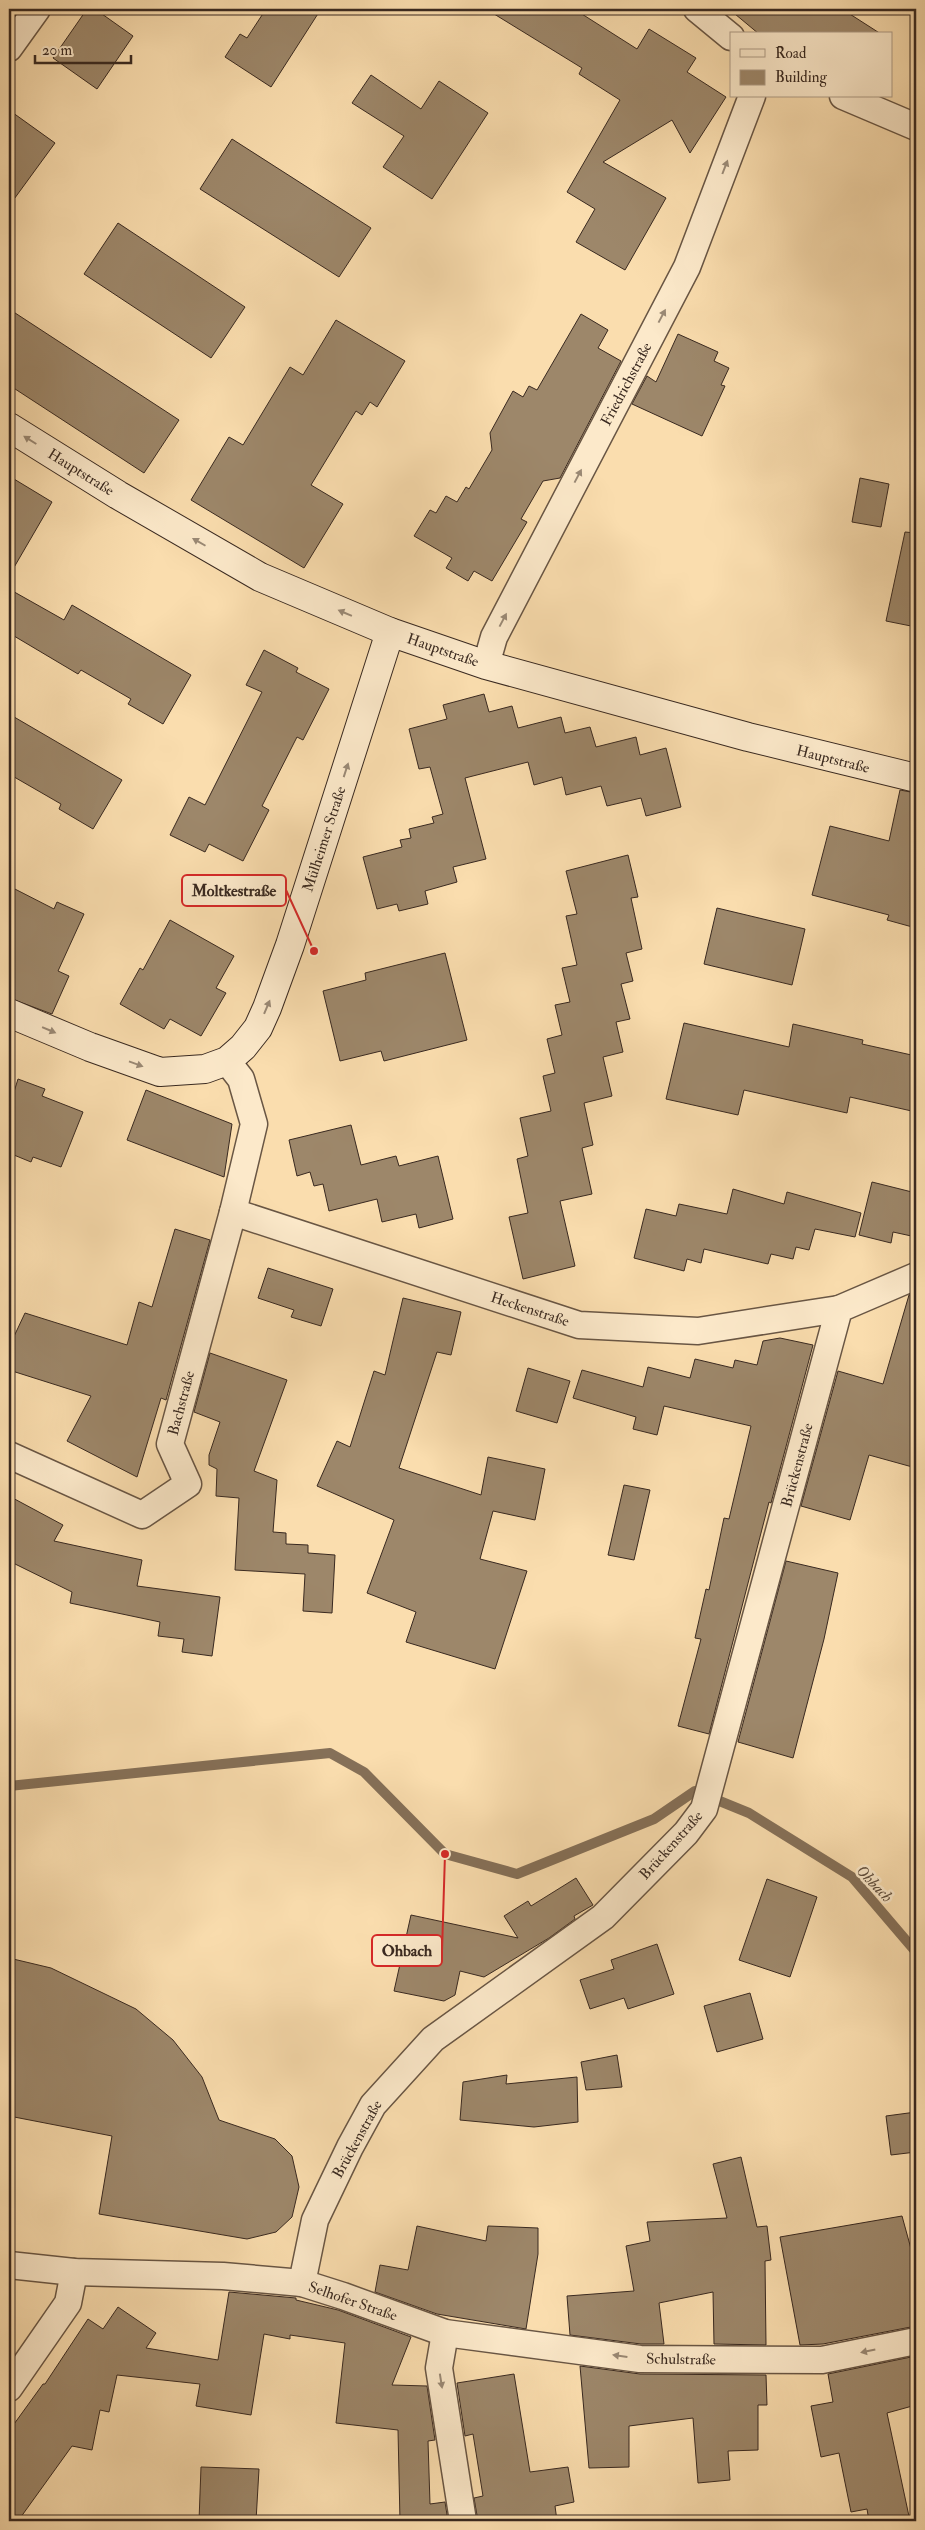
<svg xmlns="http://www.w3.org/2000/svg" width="925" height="2530" viewBox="0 0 925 2530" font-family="'IM FELL Double Pica',serif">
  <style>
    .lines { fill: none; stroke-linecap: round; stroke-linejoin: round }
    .stream { stroke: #857058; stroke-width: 10 }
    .building { fill: #9d876a; stroke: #392920 }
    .street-casing { stroke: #695644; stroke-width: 29 }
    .secondary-casing { stroke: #392920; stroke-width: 30 }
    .street { stroke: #fce9ca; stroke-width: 26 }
    .secondary { stroke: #fce9ca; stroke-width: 28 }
    .oneway { fill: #9a8975 }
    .labels { text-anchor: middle; stroke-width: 5; stroke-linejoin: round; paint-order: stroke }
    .street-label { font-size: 15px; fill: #392920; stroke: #fce9ca }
    .water-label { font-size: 16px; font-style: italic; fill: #5f4d3c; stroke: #fce9ca }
    .leader { fill: none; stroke: #d62828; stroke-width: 2 }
    .callout-dot { fill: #d62828; stroke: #fce9ca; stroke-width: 2 }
    .callout { fill: #fce9ca; stroke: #d62828; stroke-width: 2 }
    .callout-label { font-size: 16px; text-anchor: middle; font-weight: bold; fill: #392920 }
  </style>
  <rect width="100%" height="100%" fill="#faddae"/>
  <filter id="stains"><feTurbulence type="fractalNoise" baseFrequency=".004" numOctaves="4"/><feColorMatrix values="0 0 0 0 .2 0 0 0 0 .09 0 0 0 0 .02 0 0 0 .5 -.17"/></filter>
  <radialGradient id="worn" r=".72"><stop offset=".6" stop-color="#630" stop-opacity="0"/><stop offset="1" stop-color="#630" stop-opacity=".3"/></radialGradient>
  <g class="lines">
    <path class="stream" d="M9,1786L330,1753L364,1772L445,1854L517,1874L654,1819L695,1791L749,1813L852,1877L916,1952"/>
  </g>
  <g class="building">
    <path d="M87,9H95L133,36L97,89L53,58Z"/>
    <path d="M266,9H321L271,87L225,57L240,34L247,38Z"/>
    <path d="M486,9H574L637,49L649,29L696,58L687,72L726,97L690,153L672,120L603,162L666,198L625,270L576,242L595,209L567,192L620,100L579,74L582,68Z"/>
    <path d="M729,9H842L881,34H759Z"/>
    <path d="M371,75L421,109L439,81L488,113L432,199L383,167L404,136L352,103Z"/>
    <path d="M9,110L55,143L9,206Z"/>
    <path d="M232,139L371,228L339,277L200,189Z"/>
    <path d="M118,223L245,307L211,358L84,274Z"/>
    <path d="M9,309L179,420L144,473L9,385Z"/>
    <path d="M581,314L608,330L598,348L621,361L560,478L543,481L521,519L527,522L492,581L474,571L468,581L446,568L452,558L414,536L430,510L436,513L446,496L457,502L466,487L469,489L492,450L490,433L513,391L523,397L529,386L537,390Z"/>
    <path d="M336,320L405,361L377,407L370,402L362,415L356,411L311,485L343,504L304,568L191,500L229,437L243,445L290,367L303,375Z"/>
    <path d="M678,334L718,352L714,361L729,368L721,385L725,386L702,436L632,404L647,376L656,382Z"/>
    <path d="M9,476L52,502L9,576Z"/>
    <path d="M860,478L889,484L881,527L852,522Z"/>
    <path d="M905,532L916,533V627L886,621Z"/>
    <path d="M9,589L64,620L72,605L191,675L163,724L128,704L131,699L81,670L78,674L9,633Z"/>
    <path d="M264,650L298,668L296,672L329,689L303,740L297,737L262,806L269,810L243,861L209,844L205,852L170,835L189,797L205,805L262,692L246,685Z"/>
    <path d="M484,694L489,712L512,706L518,728L561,717L565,733L590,727L596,747L636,737L640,755L666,748L681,807L646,816L641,798L607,806L601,786L566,795L562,777L534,785L528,762L465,778L486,859L453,867L457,882L425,891L428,904L399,911L397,904L377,909L363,857L402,847L400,840L411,838L409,829L434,823L432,817L443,814L430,767L419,769L409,729L447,719L443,705Z"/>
    <path d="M9,714L122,780L93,829L59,809L61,804L9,774Z"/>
    <path d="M900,790L916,793V928L887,920L889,915L812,895L830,826L889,841Z"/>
    <path d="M628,855L638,897L631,898L642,949L626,953L633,981L621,984L630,1019L616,1022L623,1052L603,1057L612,1096L584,1103L593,1145L582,1148L592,1194L560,1201L575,1266L523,1279L509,1217L528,1213L517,1159L528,1156L520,1118L551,1111L543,1076L555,1073L547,1039L562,1035L555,1005L570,1002L562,968L577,965L566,916L577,914L566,871Z"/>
    <path d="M9,886L54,909L57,902L84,914L58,971L69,976L52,1014L9,998Z"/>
    <path d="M717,908L805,929L792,985L704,964Z"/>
    <path d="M170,920L234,956L216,988L226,993L201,1036L170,1019L164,1029L120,1004L140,968L143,970Z"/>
    <path d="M445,953L467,1040L384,1061L381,1051L340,1061L323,991L366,980L365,973Z"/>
    <path d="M684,1023L789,1047L793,1024L863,1040L862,1044L916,1056V1112L850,1097L847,1113L744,1090L738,1115L666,1099Z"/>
    <path d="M18,1079L45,1089L42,1096L83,1112L61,1167L33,1157L31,1162L9,1153V1108Z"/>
    <path d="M146,1090L232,1124L224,1177L127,1140Z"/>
    <path d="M351,1125L361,1165L396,1156L399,1166L438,1156L453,1219L419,1228L416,1214L382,1222L377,1199L329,1211L323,1184L314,1186L310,1172L297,1176L289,1140Z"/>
    <path d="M872,1182L916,1193V1237L893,1232L891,1243L859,1235Z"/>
    <path d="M733,1189L784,1204L787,1192L861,1213L855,1237L815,1229L809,1250L796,1247L793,1259L771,1254L768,1264L704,1249L701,1263L687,1259L684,1271L634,1258L646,1209L676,1216L679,1204L727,1214Z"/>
    <path d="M175,1229L210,1240L166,1400L161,1398L137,1477L67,1441L91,1396L9,1370V1347L25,1313L127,1345L139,1302L152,1307Z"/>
    <path d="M268,1268L333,1289L321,1326L291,1317L294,1310L258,1298Z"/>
    <path d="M913,1294H916V1468L869,1455L850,1520L801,1506L838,1371L883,1384L909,1295Z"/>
    <path d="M403,1298L461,1312L451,1355L437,1352L399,1468L481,1495L488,1457L545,1469L535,1520L493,1511L480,1559L527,1571L495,1669L406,1642L416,1612L367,1593L394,1520L317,1486L337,1441L350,1447L374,1371L385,1375Z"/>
    <path d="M780,1338L813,1345L771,1503L769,1502L709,1734L678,1726L701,1639L695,1638L706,1589L709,1590L724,1518L729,1519L751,1426L664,1406L657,1435L633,1429L636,1417L573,1398L582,1370L643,1387L648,1367L690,1378L695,1359L733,1368L735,1360L757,1365L763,1341Z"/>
    <path d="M210,1353L287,1380L254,1471L277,1480L273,1532L286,1533V1544L308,1545V1553L335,1555L332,1613L303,1611L305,1574L235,1570L239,1498L216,1496L217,1469L209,1465V1455L220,1422L194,1412Z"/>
    <path d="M528,1368L570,1381L557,1423L516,1411Z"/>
    <path d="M624,1485L650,1490L634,1560L608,1555Z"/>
    <path d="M9,1496L63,1525L54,1541L142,1560L137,1586L220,1597L212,1656L182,1652L184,1639L158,1636L160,1622L70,1603L72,1592L9,1561Z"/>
    <path d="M786,1561L838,1573L824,1639L793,1758L738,1742Z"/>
    <path d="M576,1878L593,1905L574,1916L575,1919L549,1938L484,1977L460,1971L455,1995L444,2001L394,1991L411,1915L518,1938L504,1916L528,1901L531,1906Z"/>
    <path d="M767,1879L817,1897L790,1977L739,1960Z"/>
    <path d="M657,1944L674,1994L628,2009L624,1998L590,2009L580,1980L614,1969L611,1960Z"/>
    <path d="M9,1958L51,1968L136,2009L173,2040L202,2077L219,2120L275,2139L292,2156L299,2187L292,2217L276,2232L247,2239L99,2214L112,2136L9,2116Z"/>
    <path d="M750,1993L763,2039L717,2052L704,2006Z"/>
    <path d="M617,2055L622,2087L586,2090L581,2062Z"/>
    <path d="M507,2075L506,2084L577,2077L578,2122L534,2127L460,2120L463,2082Z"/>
    <path d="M916,2112V2152L891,2155L886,2116Z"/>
    <path d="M741,2157L757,2227L767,2226L771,2260L765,2261L766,2345L714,2344L713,2292L659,2303L664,2344H641L570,2335L567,2296L634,2291L626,2246L650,2241L647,2222L727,2218L713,2164Z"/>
    <path d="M902,2216L916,2267V2326L823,2344L800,2345L780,2237Z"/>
    <path d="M417,2226L486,2241L488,2226L538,2228V2254L526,2329L437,2314L375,2292L380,2265L408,2270Z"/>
    <path d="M229,2292L296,2298V2300L338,2310L411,2337L392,2385L427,2386L435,2440L428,2441L430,2504L445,2502L448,2521H400L398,2430L336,2423L345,2343L290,2335V2339L264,2334L251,2415L196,2406L200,2384L117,2375L109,2412L100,2410L92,2450L72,2446L18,2521H9V2431L43,2384H45L88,2319L103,2329L118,2307L156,2333L146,2348L218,2360Z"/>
    <path d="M916,2356V2405L887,2413L910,2521H869L867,2509L851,2512L839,2453L821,2457L811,2406L833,2402L828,2374Z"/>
    <path d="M580,2366L640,2374L766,2375L767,2405H758V2450L728,2451L730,2480L698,2483L693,2418L629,2426V2467L589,2468Z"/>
    <path d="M514,2374L530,2472L568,2467L574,2502L555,2506L557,2521H478L474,2498L483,2496L473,2434L465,2436L457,2383Z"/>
    <path d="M201,2467L259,2469L256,2521H199Z"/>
  </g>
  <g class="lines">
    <g class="street-casing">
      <g id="street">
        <path d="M697,9L731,37"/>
        <path d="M9,48L37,9"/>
        <path d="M843,96L916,127"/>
        <path d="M486,665L494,637L687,267L752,96"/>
        <path d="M233,1212L579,1325L698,1331L839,1309"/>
        <path d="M9,1455L142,1515L188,1484L170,1444L233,1212L254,1124L241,1079L227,1061"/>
        <path d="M9,2265L74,2272L223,2276L302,2283L343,2296L445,2333L640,2359L822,2360L916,2341"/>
        <path d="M302,2283L315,2220L350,2147L373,2105L433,2039L603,1917L686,1833L704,1809L839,1309L916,1276"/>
        <path d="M445,2333L439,2368L463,2521"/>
        <path d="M9,2388L68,2303L74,2272"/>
      </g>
    </g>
    <g class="secondary-casing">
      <g id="secondary">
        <path d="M9,427L118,495L260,577L390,632L486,665L748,737L916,778"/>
        <path d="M9,1013L90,1047L160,1072L205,1069L227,1061L243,1047L258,1028L267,1008L290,945L390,632"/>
      </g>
    </g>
    <use href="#street" class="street"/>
    <use href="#secondary" class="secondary"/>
  </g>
  <defs><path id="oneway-solid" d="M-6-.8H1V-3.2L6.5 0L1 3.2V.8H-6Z" transform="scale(1.25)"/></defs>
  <g class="oneway">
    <use href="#oneway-solid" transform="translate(725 167) rotate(-69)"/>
    <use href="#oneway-solid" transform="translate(662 316) rotate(-62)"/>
    <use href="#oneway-solid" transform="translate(30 440) rotate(-148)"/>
    <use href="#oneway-solid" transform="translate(578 476) rotate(-62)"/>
    <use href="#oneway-solid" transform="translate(199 542) rotate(-150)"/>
    <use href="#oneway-solid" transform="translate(345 613) rotate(-157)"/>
    <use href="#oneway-solid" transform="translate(503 620) rotate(-62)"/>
    <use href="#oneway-solid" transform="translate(346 770) rotate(-72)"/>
    <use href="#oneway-solid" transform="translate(267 1007) rotate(-67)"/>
    <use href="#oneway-solid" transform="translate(49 1030) rotate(23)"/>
    <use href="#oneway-solid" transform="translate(136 1064) rotate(20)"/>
    <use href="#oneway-solid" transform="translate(868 2351) rotate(168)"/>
    <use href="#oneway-solid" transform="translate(620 2356) rotate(-172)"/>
    <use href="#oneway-solid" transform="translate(441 2381) rotate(81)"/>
  </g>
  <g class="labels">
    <g class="street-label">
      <text transform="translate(626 384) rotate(-62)" y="5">Friedrichstraße</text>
      <text transform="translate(81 472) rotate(32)" y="5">Hauptstraße</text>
      <text transform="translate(443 650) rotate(19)" y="5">Hauptstraße</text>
      <text transform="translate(833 759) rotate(14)" y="5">Hauptstraße</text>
      <text transform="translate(324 839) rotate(-72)" y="5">Mülheimer Straße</text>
      <text transform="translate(530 1309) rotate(18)" y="5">Heckenstraße</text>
      <text transform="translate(181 1403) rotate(-75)" y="5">Bachstraße</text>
      <text transform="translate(797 1465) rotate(-75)" y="5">Brückenstraße</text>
      <text transform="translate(671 1845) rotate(-48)" y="5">Brückenstraße</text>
      <text transform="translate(357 2139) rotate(-61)" y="5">Brückenstraße</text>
      <text transform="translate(353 2301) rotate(19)" y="5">Selhofer Straße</text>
      <text transform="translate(681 2359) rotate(1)" y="5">Schulstraße</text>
    </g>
    <g class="water-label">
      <text transform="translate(875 1883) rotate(46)" y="6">Ohbach</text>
    </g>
  </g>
  <path class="leader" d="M314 951L286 890M445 1854L442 1951"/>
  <g class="callout-dot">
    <circle cx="314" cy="951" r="5"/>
    <circle cx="445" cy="1854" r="5"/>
  </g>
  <g class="callout">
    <rect x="182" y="875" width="104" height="31" rx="5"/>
    <rect x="372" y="1935" width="70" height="31" rx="5"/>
  </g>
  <g class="callout-label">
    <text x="234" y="896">Moltkestraße</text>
    <text x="407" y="1956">Ohbach</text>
  </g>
  <rect width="925" height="2530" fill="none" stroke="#faddae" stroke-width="30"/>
  <rect x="10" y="10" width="905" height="2510" fill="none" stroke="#392920" stroke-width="2.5"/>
  <rect x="15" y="15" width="895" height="2500" fill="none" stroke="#392920"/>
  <rect x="730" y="32" width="162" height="65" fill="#fce9ca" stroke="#ae9c86"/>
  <rect x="740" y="49" width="25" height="8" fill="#fce9ca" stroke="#ae9c86"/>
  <text x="775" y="58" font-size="15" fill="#392920">Road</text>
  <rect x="740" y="70" width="25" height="15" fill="#9d876a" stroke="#ae9c86"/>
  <text x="775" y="82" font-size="15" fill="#392920">Building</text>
  <path d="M35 55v8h96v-8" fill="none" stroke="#392920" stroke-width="2.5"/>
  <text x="42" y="55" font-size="15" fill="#392920" stroke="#fce9ca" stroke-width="4" paint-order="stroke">20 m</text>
  <rect width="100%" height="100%" filter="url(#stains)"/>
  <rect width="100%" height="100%" fill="url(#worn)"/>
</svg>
